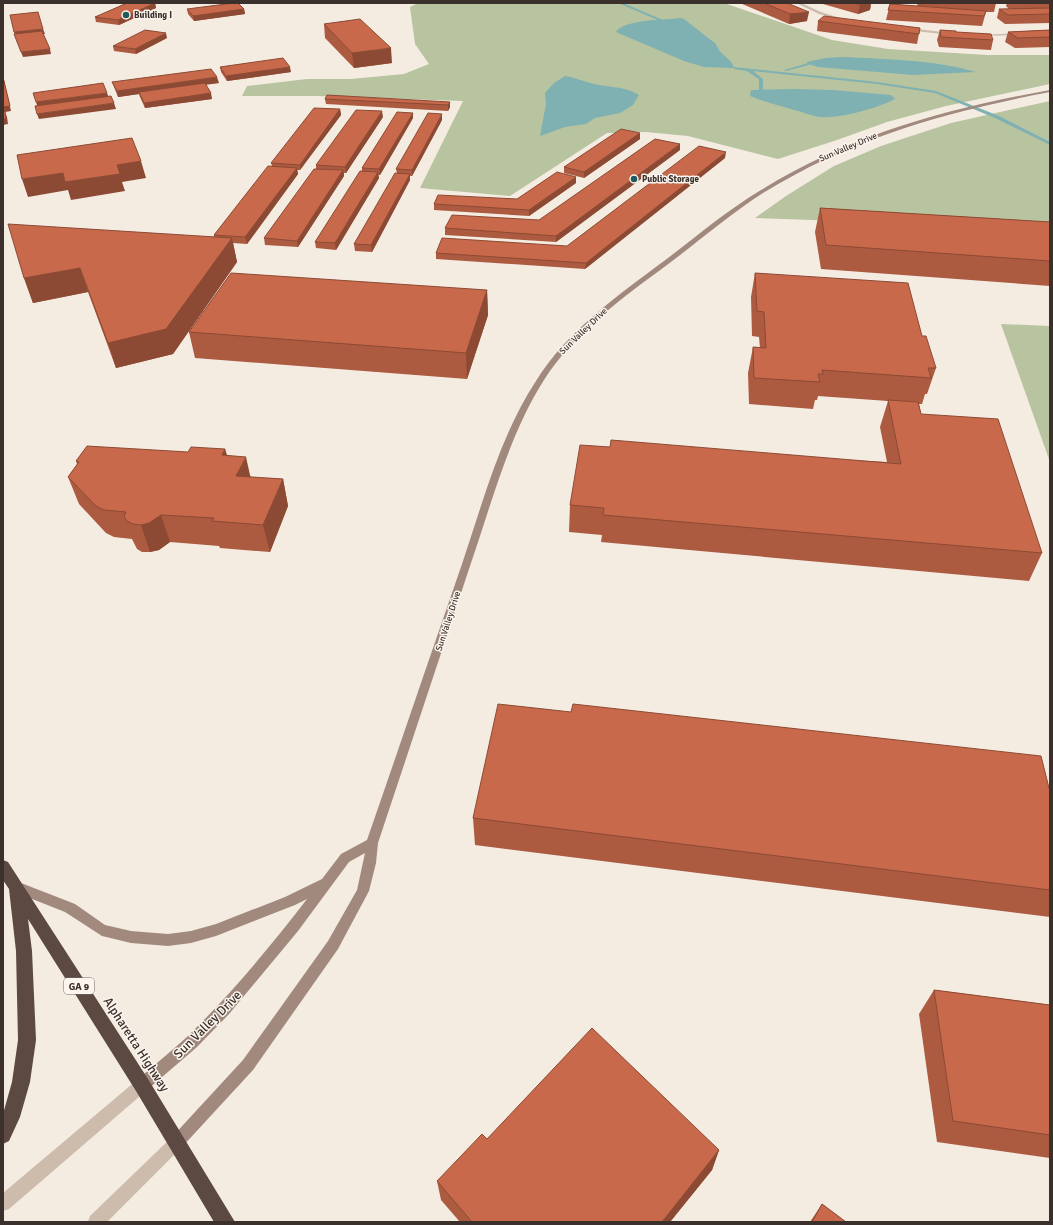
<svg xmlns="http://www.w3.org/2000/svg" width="1053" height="1225" viewBox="0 0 1053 1225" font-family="Signika,sans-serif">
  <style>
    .green { fill: #b8c4a0 }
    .water { fill: #7fb0b2 }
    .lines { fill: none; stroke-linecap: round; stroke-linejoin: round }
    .stream { fill: #7fb0b2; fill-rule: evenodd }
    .street { fill: #cdbbac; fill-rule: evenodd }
    .secondary { fill: #a18a7d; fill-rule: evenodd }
    .highway { fill: #5c4a42; fill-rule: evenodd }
    .wall { fill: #ac5a40 }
    .shaded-wall { fill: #8c4a34 }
    .building { fill: #c8694b; stroke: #8c4a34 }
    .poi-dot { fill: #1f5a5e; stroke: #fbf5ee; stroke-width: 1.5 }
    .labels { text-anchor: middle; stroke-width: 3; stroke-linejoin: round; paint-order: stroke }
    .far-poi-label { font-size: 9px; font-weight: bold; fill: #3b302b; stroke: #fbf5ee; text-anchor: start }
    .far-street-label { font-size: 9px; fill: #3b302b; stroke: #fbf5ee }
    .shield { fill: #fbf5ee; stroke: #756b66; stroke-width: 1 }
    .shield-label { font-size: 10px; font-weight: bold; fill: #3b302b }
    .near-street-label { font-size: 13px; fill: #3b302b; stroke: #fbf5ee }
  </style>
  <rect width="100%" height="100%" fill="#f4ebe1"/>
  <g class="green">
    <path d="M418,3H724L832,40L888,49L987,55H1050V84L946,106L887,122L837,140L778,159L688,136L646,132L607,133L510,196L420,188L463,101L316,96H242L247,86L307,79H351L404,74L429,64L415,44L410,7Z"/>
    <path d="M1050,101V241L899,223L755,218L786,196L834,166L881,146L951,123Z"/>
    <path d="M1001,324L1050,326V462Z"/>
  </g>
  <g class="water">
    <path d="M681,18L684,19L716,44C720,56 732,58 734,68L704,67L684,61L616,32C624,19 666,20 681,18Z"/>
    <path d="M842,57C884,59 936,60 976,72L913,75L818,67L808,64L807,62L825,58Z"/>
    <path d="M565,76C573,77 579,80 587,82C604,88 623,85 639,95L633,105L620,113L595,118L586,124L565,127L540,136L546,104L545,93L554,83Z"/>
    <path d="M794,89L833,90L891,95L895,99C878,108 839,119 820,117C811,116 803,112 794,110C779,105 764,102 750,96L751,90Z"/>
  </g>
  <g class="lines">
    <g class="stream">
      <path d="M618,3H623L663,20L660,21Z"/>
      <path d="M808,63L809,65L786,71L784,70Z"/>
      <path d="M733,67L877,82L936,91L999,116L1050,142V145L995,118L935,93L877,84L753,71L763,79V90L761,91L759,90V79L747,71L734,69Z"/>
    </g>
    <g class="street">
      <path d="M796,3H801L821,12L846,20L844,21L819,14Z"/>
      <path d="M908,28L951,33L953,34L951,35L906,30Z"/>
      <path d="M1021,33L1023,35L979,36L977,35Z"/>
      <path d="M142,1078L147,1080L149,1085L147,1090L9,1209L3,1211V1193L137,1080Z"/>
      <path d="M177,1134L182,1137L185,1142L182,1147L107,1222H88L90,1216L172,1137Z"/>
    </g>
    <path class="secondary" d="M1050,90V92C946,112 854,137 763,193C729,215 699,241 667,265C622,298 574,333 544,380C509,435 492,502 471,563C440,656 409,750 378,843L376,863L369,891L338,949L253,1070L182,1147L177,1150L172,1147L169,1142L172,1137L243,1060L328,941L357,890L365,853L349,862L298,931L229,1014L197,1047L147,1090L142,1092L137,1090L135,1085L137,1080C154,1065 172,1051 188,1036C231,994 270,947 307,899L295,905L216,936L191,943L168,946L131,943L102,936L65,912L12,891L10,887L12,883L16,881L75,904L105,925L131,931L168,934L191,931L216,924L285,897L322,879L341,854L367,840C399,748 430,656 462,564C483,502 500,436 536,381C567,331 617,296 664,261C696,237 726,211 761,190C853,134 945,109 1050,90Z"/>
    <path class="highway" d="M3,860L8,862L148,1079L235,1222H214L136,1091L28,919L32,951L36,1040L30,1082L20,1117L9,1141L3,1144V1114L12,1082L18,1040L16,951L9,889L3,880Z"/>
  </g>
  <g class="wall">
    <path d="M155,3L156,8L119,25L96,22L95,17Z"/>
    <path d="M740,3H787L807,21L789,24Z"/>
    <path d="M823,3H871L870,10L858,14L823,4Z"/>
    <path d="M918,3H996L994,12H986L982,26L886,20L890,4L918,6L917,5Z"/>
    <path d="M1007,3H1050V23L1005,24L997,18L999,9H1009L1006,6Z"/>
    <path d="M187,9H244L245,14L194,21L188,14Z"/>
    <path d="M818,21L920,28L917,44L817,31Z"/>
    <path d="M324,24L392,63L354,68L325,38Z"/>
    <path d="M940,30L956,32L993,40L991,50L939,47L937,40Z"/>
    <path d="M1050,30V47L1015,48L1005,42L1008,32Z"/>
    <path d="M167,38L136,54L114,51L113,46Z"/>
    <path d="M220,67L291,72L227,81L221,72Z"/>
    <path d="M112,82L219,83L206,84L212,99L145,108L140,97L139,94L118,97Z"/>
    <path d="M325,99L450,102V107L448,111L326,104Z"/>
    <path d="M340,109L341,115L300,170H297L298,174L247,244L233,243L237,262L173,354L116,368L88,292L33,303L24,278L214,237V235L272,166L271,163Z"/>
    <path d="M413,113V118L380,175H378L379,178L336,250L316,248L315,242L362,171V168Z"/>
    <path d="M383,117L346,173H344V176L298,247L265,245L264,238L316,169V165Z"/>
    <path d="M442,120L412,176H410V180L372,252L355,251L354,244L397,173L396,169Z"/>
    <path d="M640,133V139L584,178L564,173V167Z"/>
    <path d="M680,150L556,242L445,235V228L539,220Z"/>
    <path d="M725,158L585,269L436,259V253L567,246Z"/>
    <path d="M576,183L529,216L434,210V204L517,199Z"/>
    <path d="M820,208L1050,222V286L821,269L815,232Z"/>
    <path d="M755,273L922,336L936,368L927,394H925L922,404H919L921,414L1042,553L1029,581L601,542L602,535L569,532L570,505L610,447L887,462L880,427L888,401L818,396L817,400H815L813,409L749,404L748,373L753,347L760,348L759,337L752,336L751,297Z"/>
    <path d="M487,290L488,315L467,379L195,358L189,332Z"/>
    <path d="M225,449L227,455L251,477L283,479L288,506L270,552L220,548L219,546L170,542L159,550L150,552H142L137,549L132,539L114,537L106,533L79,504L68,477L77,464L76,461Z"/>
    <path d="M1050,792V917L475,845L473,818Z"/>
    <path d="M934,990L1050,1005V1158L937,1142L919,1014Z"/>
    <path d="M487,1139L719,1150L712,1170L670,1222H460L441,1200L437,1181Z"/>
    <path d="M822,1204L846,1222H810Z"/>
  </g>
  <g class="shaded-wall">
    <path d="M155,3L156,8L119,25L118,20Z"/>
    <path d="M866,3H871L870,10L858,14L860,5Z"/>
    <path d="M244,9L245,14L194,21L193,16Z"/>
    <path d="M809,12L807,21L789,24L790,14Z"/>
    <path d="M43,29L45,34L16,37L14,32Z"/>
    <path d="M166,33L167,38L136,54L135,49Z"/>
    <path d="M391,48L392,63L354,68L352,53Z"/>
    <path d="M50,49L51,54L23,57L21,52Z"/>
    <path d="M290,67L291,72L227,81L226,76Z"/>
    <path d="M3,76L11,111L5,112L7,117L8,124L3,125Z"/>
    <path d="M217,77L219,83L140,94L139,92V94L118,97L117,91Z"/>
    <path d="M107,93L109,98L38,108L36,102Z"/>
    <path d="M211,93L212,99L145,108L144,103Z"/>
    <path d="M450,102V107L448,111V105Z"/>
    <path d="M114,103L116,109L39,119L37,114Z"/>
    <path d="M340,109L341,115L300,170V165Z"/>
    <path d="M382,111L383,117L346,173L345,167Z"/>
    <path d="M413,113V118L380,175L379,169Z"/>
    <path d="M442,114V120L412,176V170Z"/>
    <path d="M640,133V139L584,178V172Z"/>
    <path d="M680,144V150L556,242V236Z"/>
    <path d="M726,152L725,158L585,269L586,263Z"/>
    <path d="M141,161L146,178L122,182L125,191L71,200L68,190L28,197L22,179Z"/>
    <path d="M297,168L298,174L247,244L245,237Z"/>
    <path d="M343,170L344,176L298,247L297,241Z"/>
    <path d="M378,172L379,178L336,250L335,243Z"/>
    <path d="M410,174V180L372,252L371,245Z"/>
    <path d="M576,177V183L529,216V210Z"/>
    <path d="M232,238L237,262L173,354L116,368L108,343Z"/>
    <path d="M80,268L88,292L33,303L24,278Z"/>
    <path d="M487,290L488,315L467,379L466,353Z"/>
    <path d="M225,449L232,476L222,455Z"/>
    <path d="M246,457L252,484L236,476Z"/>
    <path d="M283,479L288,506L270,552L263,525Z"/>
    <path d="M161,515L170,542L159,550L150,552L141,525Z"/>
    <path d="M719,1150L712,1170L670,1222H662Z"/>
  </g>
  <g class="building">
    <path d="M127,3H155L118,20L95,17Z"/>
    <path d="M234,3H238L244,9L193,16L187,9Z"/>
    <path d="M764,3H787L809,12L790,14Z"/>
    <path d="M854,3H866L860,5Z"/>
    <path d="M890,4L986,11L984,16L888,10Z"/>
    <path d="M1050,8V14L1008,15L999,9Z"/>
    <path d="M38,12L43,29L14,32L10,15Z"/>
    <path d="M824,16L920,28L919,34L818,21Z"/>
    <path d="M360,19L391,48L352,53L324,24Z"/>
    <path d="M145,30L166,33L135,49L113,46Z"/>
    <path d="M940,30L956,31V32L991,34L993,40L941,37Z"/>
    <path d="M1050,30V37L1018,38L1008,32Z"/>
    <path d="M42,31L50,49L21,52L14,34Z"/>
    <path d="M283,58L290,67L226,76L220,67Z"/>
    <path d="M211,69L217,77L117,91L112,82Z"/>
    <path d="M3,77L10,106L3,107Z"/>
    <path d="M103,83L107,93L36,102L33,93Z"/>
    <path d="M205,83L211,93L144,103L139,92Z"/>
    <path d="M327,95L450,102L448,105L325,99Z"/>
    <path d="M111,96L114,103L37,114L35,106Z"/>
    <path d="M314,108L340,109L300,165L271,163Z"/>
    <path d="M356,110L382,111L345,167L316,165Z"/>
    <path d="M3,111H5L6,119H3Z"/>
    <path d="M397,112L413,113L379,169L362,168Z"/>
    <path d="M428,113L442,114L412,170L396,169Z"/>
    <path d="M621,129L640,133L584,172L564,167Z"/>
    <path d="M132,138L141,161L117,165L120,174L65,182L63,173L22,179L17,155Z"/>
    <path d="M655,139L680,144L556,236L445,228L452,215L539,220Z"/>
    <path d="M699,146L726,152L586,263L436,253L442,238L567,246Z"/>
    <path d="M268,166L297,168L245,237L214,235Z"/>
    <path d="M314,169L343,170L297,241L264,238Z"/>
    <path d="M360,171L378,172L335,243L315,242Z"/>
    <path d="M557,172L576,177L529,210L434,204L438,195L517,199Z"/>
    <path d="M395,173L410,174L371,245L354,244Z"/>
    <path d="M820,208L1050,222V261L826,245Z"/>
    <path d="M8,224L232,238L166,329L108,343L80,268L24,278Z"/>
    <path d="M231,273L487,290L466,353L189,332Z"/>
    <path d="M755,273L908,283L922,336H926L936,368H928L931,378L822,370L823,374H818L820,382L754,378L753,347L766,348L764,312L757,311Z"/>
    <path d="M888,400L918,402L921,414L998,419L1042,553L603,515L604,508L570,505L580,445L610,447L611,440L901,464Z"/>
    <path d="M87,446L188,452L191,447L225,449L222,455L246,457L236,476L283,479L263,525L212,521L214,518L161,515L149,523L141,525L133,524L127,521L124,517L126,512L104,510L96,506L68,477L79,462L76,461Z"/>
    <path d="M498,704L571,712L573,704L1041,756L1050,792V890L473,818Z"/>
    <path d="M934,990L1050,1005V1135L953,1121Z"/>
    <path d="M592,1028L719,1150L662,1222H472L437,1181L482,1134L487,1139Z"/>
    <path d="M822,1204L846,1222H812Z"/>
  </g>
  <g class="poi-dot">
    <circle cx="126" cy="15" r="4"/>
    <circle cx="634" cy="179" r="4"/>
  </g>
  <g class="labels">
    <g class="far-poi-label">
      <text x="134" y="18">Building I</text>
      <text x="642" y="182">Public Storage</text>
    </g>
    <g class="far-street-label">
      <text transform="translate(848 147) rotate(-23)" y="3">Sun Valley Drive</text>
      <text transform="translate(583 331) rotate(-44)" y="3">Sun Valley Drive</text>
      <text transform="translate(448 621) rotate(-72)" y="3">Sun Valley Drive</text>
    </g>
    <rect class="shield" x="64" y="978" width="30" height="16" rx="3"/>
    <g class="shield-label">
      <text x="79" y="990">GA 9</text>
    </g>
    <g class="near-street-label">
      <text transform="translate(207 1024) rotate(-45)" y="5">Sun Valley Drive</text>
      <text transform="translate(137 1044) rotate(57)" y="5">Alpharetta Highway</text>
    </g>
  </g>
  <rect width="1053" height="1225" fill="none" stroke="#3b302b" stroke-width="8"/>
</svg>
